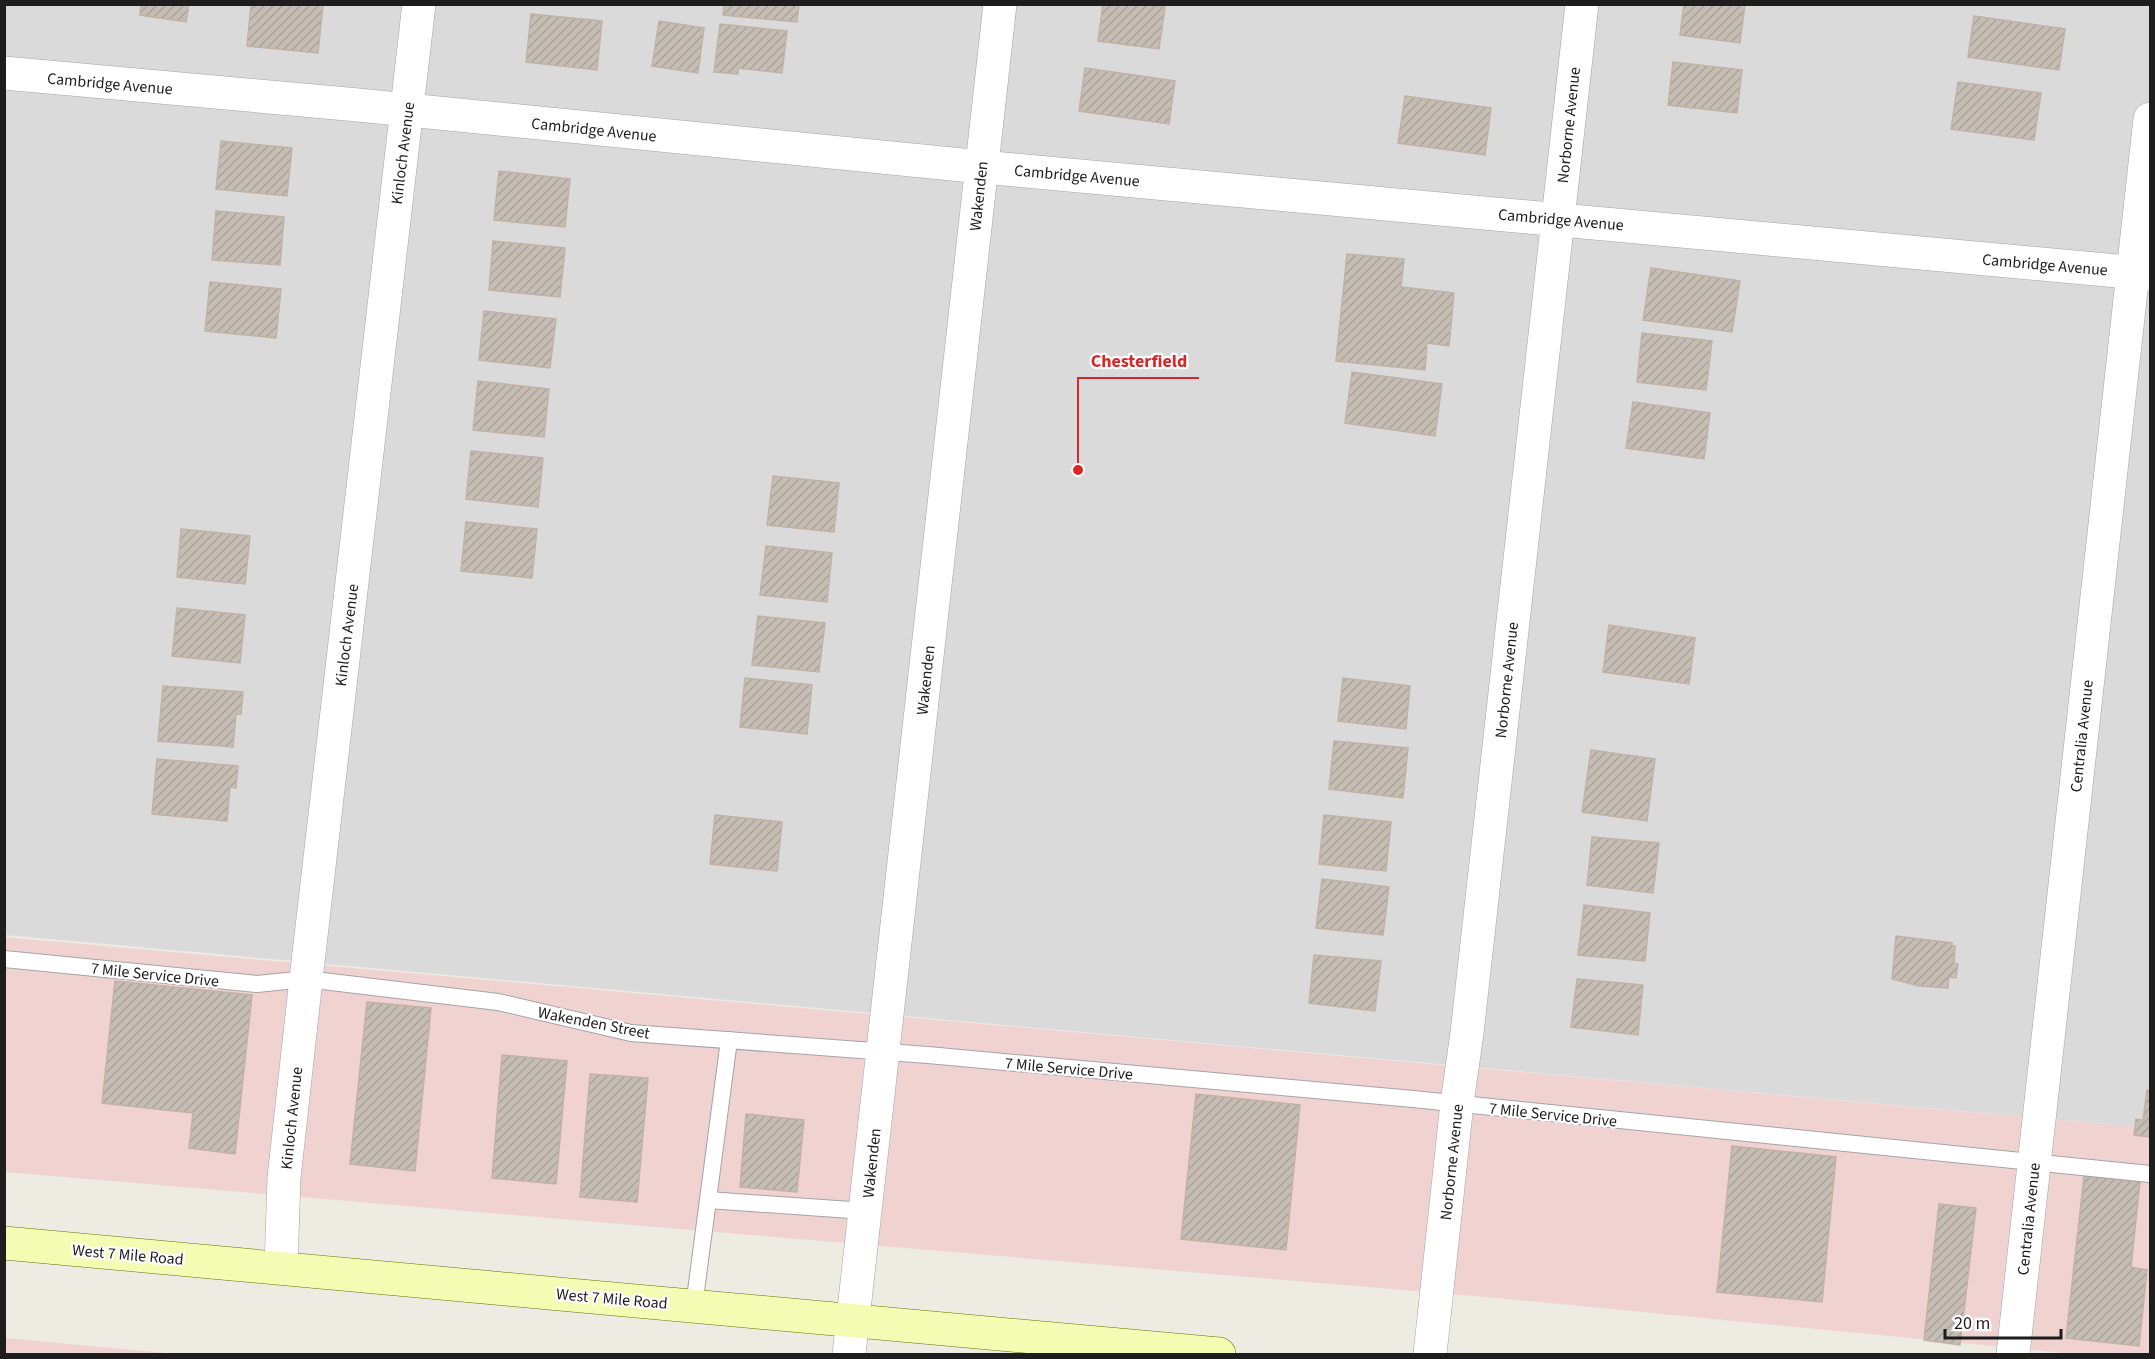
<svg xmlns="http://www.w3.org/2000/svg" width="2155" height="1359" viewBox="0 0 2155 1359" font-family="'Source Sans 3',sans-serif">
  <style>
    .residential { fill: #dbdada }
    .commercial { fill: #f0d3d0 }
    .building { fill: url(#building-hatch); stroke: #c1b2a4; stroke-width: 1.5 }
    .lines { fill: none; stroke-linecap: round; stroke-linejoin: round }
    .lane-casing { stroke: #a4a4a4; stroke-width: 18 }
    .street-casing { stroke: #a4a4a4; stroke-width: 34 }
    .secondary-casing { stroke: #637601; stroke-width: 34 }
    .lane { stroke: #fff; stroke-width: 16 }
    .street { stroke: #fff; stroke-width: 33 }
    .secondary { stroke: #f4fbb3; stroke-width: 33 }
    .labels { text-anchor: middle; stroke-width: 4.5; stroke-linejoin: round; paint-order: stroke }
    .street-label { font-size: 16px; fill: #1d1d1d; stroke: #fff }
    .leader { fill: none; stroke: #d62828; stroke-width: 2 }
    .callout-dot { fill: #d62828; stroke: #fff; stroke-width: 2 }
    .callout-label { font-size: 18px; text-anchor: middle; font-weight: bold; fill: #d62828; stroke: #fff; stroke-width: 4.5; stroke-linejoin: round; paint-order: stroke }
  </style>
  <defs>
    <pattern id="building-hatch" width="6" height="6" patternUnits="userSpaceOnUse" patternTransform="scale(1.5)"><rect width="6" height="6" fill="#c6beb5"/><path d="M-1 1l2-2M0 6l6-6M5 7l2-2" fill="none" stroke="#aaa39b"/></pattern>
  </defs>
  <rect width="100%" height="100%" fill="#eeebe2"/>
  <path class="residential" d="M4,5H2150V1128L5,935Z"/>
  <g class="commercial">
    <path d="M4,937L2150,1128V1354H2074L1497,1298L5,1172Z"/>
    <path d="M5,1338L176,1354H5Z"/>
  </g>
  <g class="building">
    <path d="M141,4H189L186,22L140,15Z"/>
    <path d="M251,4L323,5L318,53L247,46Z"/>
    <path d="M724,4H799L797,22L723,15Z"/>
    <path d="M1103,4H1145L1165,7L1159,49L1098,41Z"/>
    <path d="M1684,4H1745L1740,43L1680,35Z"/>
    <path d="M531,14L602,21L597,70L526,62Z"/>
    <path d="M1974,16L2065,29L2059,70L1968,57Z"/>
    <path d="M659,21L704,28L698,73L652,66Z"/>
    <path d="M720,24L787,31L782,73L738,68V74L714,72Z"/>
    <path d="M1673,62L1742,70L1737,113L1668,105Z"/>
    <path d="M1085,68L1175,81L1169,124L1079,111Z"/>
    <path d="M1958,82L2041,93L2034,140L1951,129Z"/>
    <path d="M1405,96L1491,108L1485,155L1398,143Z"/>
    <path d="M221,141L292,148L287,196L216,189Z"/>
    <path d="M499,171L570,179L565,227L494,220Z"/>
    <path d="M216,211L284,217L280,265L212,260Z"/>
    <path d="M493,241L565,248L560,297L489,290Z"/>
    <path d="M1347,254L1404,259L1401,287L1454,293L1449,346L1427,343L1425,370L1336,361Z"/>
    <path d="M1651,268L1740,281L1732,332L1643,320Z"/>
    <path d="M210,282L281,289L276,338L205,331Z"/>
    <path d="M484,311L556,319L550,368L479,360Z"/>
    <path d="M1642,333L1712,341L1706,390L1637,382Z"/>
    <path d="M1352,372L1442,384L1435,436L1345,423Z"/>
    <path d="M478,381L549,389L544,437L473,430Z"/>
    <path d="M1633,402L1710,413L1704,459L1626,448Z"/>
    <path d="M471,451L543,458L538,507L466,499Z"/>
    <path d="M773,476L839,483L834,532L767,525Z"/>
    <path d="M466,522L537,529L532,578L461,571Z"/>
    <path d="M181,529L250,536L245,584L177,577Z"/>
    <path d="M766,546L832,553L827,602L760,595Z"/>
    <path d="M177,608L245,615L240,663L172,656Z"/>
    <path d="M758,616L825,623L819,672L752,665Z"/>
    <path d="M1609,625L1695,638L1689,684L1603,672Z"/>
    <path d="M745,678L812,685L807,734L740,727Z"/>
    <path d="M1343,678L1410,686L1406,729L1338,721Z"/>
    <path d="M163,686L243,692L241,714H236L233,747L158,741Z"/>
    <path d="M1334,741L1408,748L1403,798L1329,789Z"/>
    <path d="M1591,750L1655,759L1647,821L1582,812Z"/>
    <path d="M157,759L238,766L236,788L230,787L227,821L152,814Z"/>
    <path d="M715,815L782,822L777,871L710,864Z"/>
    <path d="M1324,815L1391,822L1386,871L1319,864Z"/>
    <path d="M1592,837L1659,843L1653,893L1587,885Z"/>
    <path d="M1322,879L1389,887L1383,935L1316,928Z"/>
    <path d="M1584,905L1650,913L1645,961L1578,955Z"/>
    <path d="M1896,936L1952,943V946H1955L1954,963L1958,964L1956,978L1949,977L1948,988L1919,986L1892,979Z"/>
    <path d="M1314,955L1381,961L1375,1011L1309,1003Z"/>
    <path d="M1577,979L1643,985L1638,1035L1571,1027Z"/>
    <path d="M115,981L252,995L235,1154L189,1148L193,1113L102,1103Z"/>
    <path d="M367,1002L431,1008L415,1171L350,1164Z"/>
    <path d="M502,1055L567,1061L556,1184L492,1178Z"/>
    <path d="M590,1074L648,1078L637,1202L580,1197Z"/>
    <path d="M2147,1090L2150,1091V1137L2134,1135L2136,1119L2143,1120Z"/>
    <path d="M1196,1094L1300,1105L1286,1250L1181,1239Z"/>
    <path d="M746,1114L804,1120L797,1192L740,1187Z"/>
    <path d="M1732,1146L1836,1157L1822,1302L1717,1292Z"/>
    <path d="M2084,1176L2140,1182L2131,1267L2147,1270L2139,1346L2066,1338Z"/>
    <path d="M1939,1204L1976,1208L1960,1345L1924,1340Z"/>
  </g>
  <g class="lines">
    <g class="lane-casing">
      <g id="lane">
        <path d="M4,959L257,984L306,979L498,1002L631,1033L928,1055L1413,1099L2150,1174"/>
        <path d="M708,1200L865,1211"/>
        <path d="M694,1306L729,1040"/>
      </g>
    </g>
    <g class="street-casing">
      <g id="street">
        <path d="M4,73L358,105L982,167L2150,274"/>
        <path d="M281,1267L284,1178L306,979L419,4"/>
        <path d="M849,1354L1000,4"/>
        <path d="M1430,1354L1457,1103L1467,1033L1582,4"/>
        <path d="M2013,1354L2150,119"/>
      </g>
    </g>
    <g class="secondary-casing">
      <path id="secondary" d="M4,1243C409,1279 814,1319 1219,1354"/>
    </g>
    <use href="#lane" class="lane"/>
    <use href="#street" class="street"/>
    <use href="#secondary" class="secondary"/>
  </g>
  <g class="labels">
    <g class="street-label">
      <text transform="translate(110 83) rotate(5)" y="6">Cambridge Avenue</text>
      <text transform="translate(1568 125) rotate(-84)" y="6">Norborne Avenue</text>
      <text transform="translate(594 129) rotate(6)" y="6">Cambridge Avenue</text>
      <text transform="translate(402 153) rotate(-83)" y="6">Kinloch Avenue</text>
      <text transform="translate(1077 175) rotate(5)" y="6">Cambridge Avenue</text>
      <text transform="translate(978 196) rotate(-84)" y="6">Wakenden</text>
      <text transform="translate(1561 219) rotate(5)" y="6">Cambridge Avenue</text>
      <text transform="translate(2045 264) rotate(5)" y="6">Cambridge Avenue</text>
      <text transform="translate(346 635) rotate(-83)" y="6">Kinloch Avenue</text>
      <text transform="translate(925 680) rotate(-84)" y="6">Wakenden</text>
      <text transform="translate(1506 680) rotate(-84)" y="6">Norborne Avenue</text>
      <text transform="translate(2081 736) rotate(-84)" y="6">Centralia Avenue</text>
      <text transform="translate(155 974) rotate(6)" y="6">7 Mile Service Drive</text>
      <text transform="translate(594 1022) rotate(11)" y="6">Wakenden Street</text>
      <text transform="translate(1069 1068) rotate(5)" y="6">7 Mile Service Drive</text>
      <text transform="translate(1553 1114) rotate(6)" y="6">7 Mile Service Drive</text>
      <text transform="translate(291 1118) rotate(-84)" y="6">Kinloch Avenue</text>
      <text transform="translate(1451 1162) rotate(-84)" y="6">Norborne Avenue</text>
      <text transform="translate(871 1163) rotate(-84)" y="6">Wakenden</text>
      <text transform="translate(2028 1219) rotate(-84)" y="6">Centralia Avenue</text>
      <text transform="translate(128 1254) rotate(5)" y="6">West 7 Mile Road</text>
      <text transform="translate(612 1298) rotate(5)" y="6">West 7 Mile Road</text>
    </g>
  </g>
  <path class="leader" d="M1078 470L1078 378H1199"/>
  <circle class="callout-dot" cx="1078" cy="470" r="6"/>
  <g class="callout-label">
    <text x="1139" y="367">Chesterfield</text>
  </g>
  <rect width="2155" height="1359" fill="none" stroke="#1d1d1d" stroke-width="12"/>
  <path d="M1945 1329v9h116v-9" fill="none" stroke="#1d1d1d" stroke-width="3"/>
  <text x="1954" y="1329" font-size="18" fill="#1d1d1d" stroke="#ffffff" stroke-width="4.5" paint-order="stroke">20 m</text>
</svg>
